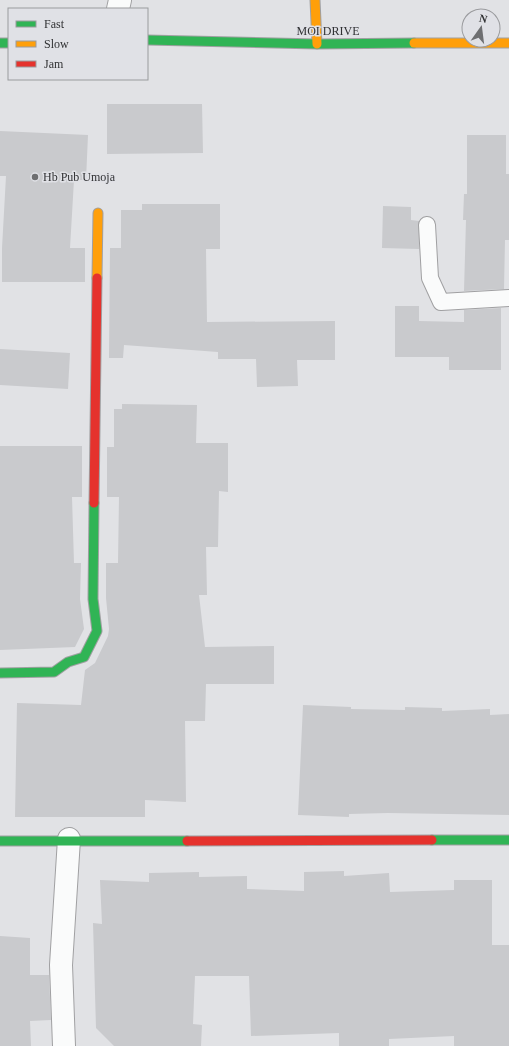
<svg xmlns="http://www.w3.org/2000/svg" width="509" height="1046" viewBox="0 0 509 1046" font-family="'Times New Roman',serif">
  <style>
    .building { fill: #c9cacd }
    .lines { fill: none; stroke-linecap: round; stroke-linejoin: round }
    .lane-casing { stroke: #a0a0a2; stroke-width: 18 }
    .street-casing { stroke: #a0a0a2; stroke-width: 24 }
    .fast-casing { stroke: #a0a0a2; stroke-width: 11 }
    .slow-casing { stroke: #a0a0a2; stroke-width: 11 }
    .jam-casing { stroke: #a0a0a2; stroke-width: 11 }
    .lane { stroke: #fafbfb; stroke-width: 16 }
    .street { stroke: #fafbfb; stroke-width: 22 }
    .fast { stroke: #30b455; stroke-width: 9 }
    .slow { stroke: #ff9f0a; stroke-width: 9 }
    .jam { stroke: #e5322d; stroke-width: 9 }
    .poi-dot { fill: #6e6f71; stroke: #e0e1e6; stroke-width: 1.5 }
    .labels { text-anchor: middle; stroke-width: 3; stroke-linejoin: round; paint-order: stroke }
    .street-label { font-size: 12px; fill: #303133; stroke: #e0e1e6 }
    .poi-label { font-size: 12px; fill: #303133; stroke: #e0e1e6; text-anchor: start }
  </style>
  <rect width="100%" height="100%" fill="#e1e2e5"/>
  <g class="building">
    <path d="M107,104H202L203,153L107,154Z"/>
    <path d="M0,131L88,135L86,180H74L70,248H85V282H2V248L6,176H0Z"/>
    <path d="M467,135H506V174H509V240H505L504,289L464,291L466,220H463L464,194H467Z"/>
    <path d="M142,204H220V249H206L207,322L335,321V360H297L298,386L257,387L256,359H218V352L124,345L123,358H109L110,248H121V210H142Z"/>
    <path d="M383,206L411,207V220L419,221V249L382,248Z"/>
    <path d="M395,306H419V321L464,322V310L501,308V370H449V357H395Z"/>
    <path d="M0,349L70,353L68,389L0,385Z"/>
    <path d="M122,404L197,405L196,443H228V492L219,491L218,547H206L207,595H199L205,647L274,646V684H206L205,721H185L186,802L145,800V817H15L17,703L81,705L85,670L95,663L108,636L109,629L106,598V563H118L119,497H107V447H114V409H122Z"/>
    <path d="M0,446H82V497H72L74,563H81L80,599L84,629L75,647L0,650Z"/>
    <path d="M303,705L351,707V709L405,710V707L442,708V711L490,709V715L509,714V815L388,813L349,814V817L298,815Z"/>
    <path d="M344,871V876L389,873L390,892L454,890V880H492V945H509V1046H454V1036L389,1039V1046H339V1033L251,1036L249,976H195L193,1024L202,1025L201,1046H114L96,1028L93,923L102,924L100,880L149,882V873L199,872V877L247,876V889L304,891V872Z"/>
    <path d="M0,936L30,938V975H49L51,1020L30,1021L31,1046H0Z"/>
  </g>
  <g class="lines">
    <g class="lane-casing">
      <path id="lane" d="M427,225L430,278L441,302L509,298"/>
    </g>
    <g class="street-casing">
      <g id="street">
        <path d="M118,9L120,0"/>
        <path d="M64,1046L61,965L69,839"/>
      </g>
    </g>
    <g class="fast-casing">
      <g id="fast">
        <path d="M147,40L317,44L414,43"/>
        <path d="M0,43H9"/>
        <path d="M0,673L54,672L68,662L84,657L97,631L93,599L94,503"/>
        <path d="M432,840H509"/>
        <path d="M0,841H187"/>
      </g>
    </g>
    <g class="slow-casing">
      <g id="slow">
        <path d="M315,0L317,44"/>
        <path d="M414,43H509"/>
        <path d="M97,278L98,213"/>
      </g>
    </g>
    <g class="jam-casing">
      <g id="jam">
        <path d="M94,503L97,278"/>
        <path d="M187,841L432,840"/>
      </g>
    </g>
    <use href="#lane" class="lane"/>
    <use href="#street" class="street"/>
    <use href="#fast" class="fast"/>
    <use href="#slow" class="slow"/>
    <use href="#jam" class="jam"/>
  </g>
  <circle class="poi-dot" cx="35" cy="177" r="4"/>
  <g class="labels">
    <g class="street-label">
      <text x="328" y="35">MOI DRIVE</text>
    </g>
    <g class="poi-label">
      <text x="43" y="181">Hb Pub Umoja</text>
    </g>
  </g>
  <rect x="8" y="8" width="140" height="72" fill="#e0e1e6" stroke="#9a9b9e"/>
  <rect x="16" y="21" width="20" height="6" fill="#30b455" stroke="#9a9b9e"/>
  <text x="44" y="28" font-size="12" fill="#303133">Fast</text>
  <rect x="16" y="41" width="20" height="6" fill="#ff9f0a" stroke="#9a9b9e"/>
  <text x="44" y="48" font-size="12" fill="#303133">Slow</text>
  <rect x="16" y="61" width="20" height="6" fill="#e5322d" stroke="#9a9b9e"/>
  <text x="44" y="68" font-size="12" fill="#303133">Jam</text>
  <g transform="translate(481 28) rotate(14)"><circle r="19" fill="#e0e1e6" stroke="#9a9b9e"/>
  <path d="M0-3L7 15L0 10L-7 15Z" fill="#6e6f71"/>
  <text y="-6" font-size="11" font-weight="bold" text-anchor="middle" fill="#303133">N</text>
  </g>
</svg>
